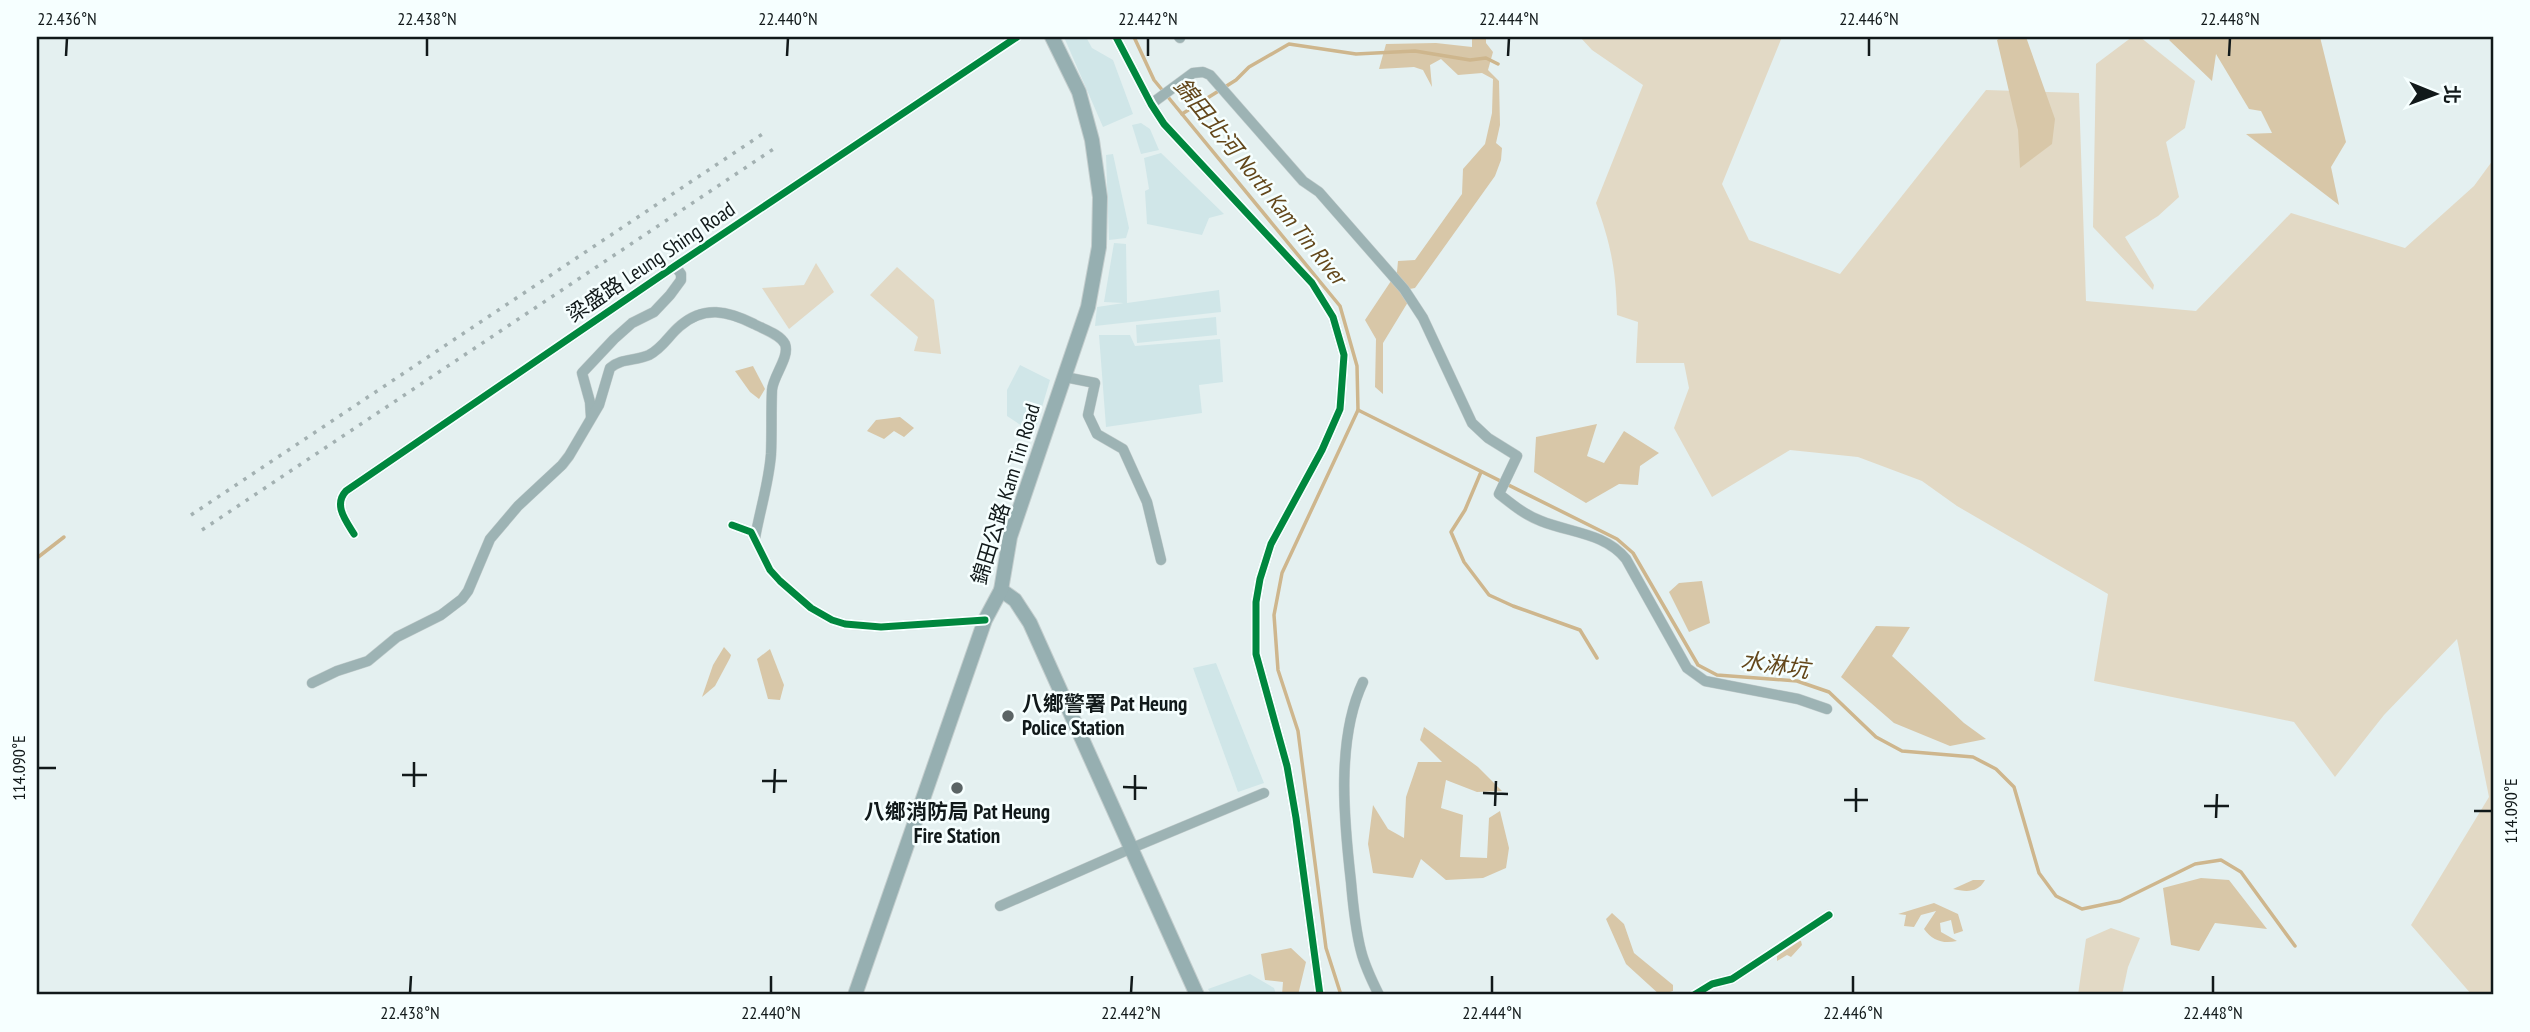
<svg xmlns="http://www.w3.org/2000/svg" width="2530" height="1032" viewBox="0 0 2530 1032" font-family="'PT Sans Narrow','Noto Sans TC',sans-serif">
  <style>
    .built { fill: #d0e6e8 }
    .green { fill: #e2d9c5 }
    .forest { fill: #d8c7a8 }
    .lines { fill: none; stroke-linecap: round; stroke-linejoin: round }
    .stream { stroke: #ceb68d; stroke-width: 3.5 }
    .minor-casing { stroke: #c3cdcd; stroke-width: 11 }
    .secondary-casing { stroke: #c3cdcd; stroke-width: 16 }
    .minor { stroke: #9db3b4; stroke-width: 10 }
    .secondary { stroke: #96afb1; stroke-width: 14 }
    .rail { stroke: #a3b1b2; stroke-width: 3.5; stroke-dasharray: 3.5 7; stroke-linecap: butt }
    .cycleway-casing { stroke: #f6ffff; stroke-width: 11 }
    .cycleway { stroke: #00873e; stroke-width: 7 }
    .ticks { fill: none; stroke: #11191a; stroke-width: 2.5 }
    .poi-dot { fill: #5b6465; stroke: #f6ffff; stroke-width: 2.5 }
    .labels { text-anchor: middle; stroke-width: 5; stroke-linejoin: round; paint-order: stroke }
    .street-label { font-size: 21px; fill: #11191a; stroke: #f6ffff }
    .poi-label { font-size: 21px; font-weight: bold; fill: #11191a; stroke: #f6ffff; text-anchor: start }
    .water-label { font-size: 23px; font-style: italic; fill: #63471b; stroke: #f6ffff }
    .neatline { fill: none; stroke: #11191a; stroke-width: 2.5 }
    .ticks-label { font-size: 18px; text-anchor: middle; fill: #11191a }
  </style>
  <rect width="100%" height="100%" fill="#e4f0f0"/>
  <g class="built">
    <path d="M1064,37H1086L1092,48L1113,60L1133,114L1103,127Z"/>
    <path d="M1141,123L1150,129L1159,150L1141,154L1132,125Z"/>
    <path d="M1161,153L1224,214L1209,218L1202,235L1147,224L1145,191L1149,189L1144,158Z"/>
    <path d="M1113,154L1129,228L1126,238L1109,240L1106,155Z"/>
    <path d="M1114,243L1126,244L1127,303L1219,290L1221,312L1095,326L1097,307L1124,303L1104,302Z"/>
    <path d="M1216,317L1217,335L1137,343L1136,325Z"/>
    <path d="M1099,335H1130L1135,346L1220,339L1223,382L1199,385L1202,413L1106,427Z"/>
    <path d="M1020,365L1050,380L1034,434L1007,416V390Z"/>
    <path d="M1216,663L1264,783L1238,792L1193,668Z"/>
    <path d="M1250,974L1274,988L1276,994L1212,995L1208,989Z"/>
  </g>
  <g class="green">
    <path d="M1580,37H1782L1722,184L1749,240L1840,274L1986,90L2079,93L2086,301L2196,311L2291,213L2405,248L2474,186L2493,160V995H2472L2411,925L2489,797L2457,639L2384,715L2335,777L2294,722L2094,681L2108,594L1957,506L1922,481L1858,457L1790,450L1712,497L1674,428L1689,388L1684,363H1636L1638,322L1617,315C1616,270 1611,245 1596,203L1643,85L1592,50Z"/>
    <path d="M2132,37H2140L2195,81L2185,128L2166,142L2179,197L2158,216L2125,237L2154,285L2153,290L2093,227L2096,64Z"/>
    <path d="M816,263L834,292L789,329L762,288L804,285Z"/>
    <path d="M897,267L934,300L941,354L914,351L918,337L870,295Z"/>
    <path d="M2111,928L2140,938L2128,967L2122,995H2078L2086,939Z"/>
  </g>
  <g class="forest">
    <path d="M1472,37H1486V43L1493,52L1488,70L1499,81L1500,125L1496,143L1502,148L1501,160L1495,176L1415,288L1404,290L1408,302L1383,343V394L1375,387L1376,339L1365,320L1397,272L1398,261L1415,260L1462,194L1463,169L1485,144L1492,113L1493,79L1482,73L1458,75L1441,59L1430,65L1432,87L1423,70L1414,67L1379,69L1386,44L1436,43L1472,47Z"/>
    <path d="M2002,37H2026L2055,119L2052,144L2020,168L2018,130L1997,40Z"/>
    <path d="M2172,37H2320L2346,142L2331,167L2339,205L2246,134L2272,133L2261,111L2249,109L2216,54L2212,81L2169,40Z"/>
    <path d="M753,366L765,389L759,399L750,392L735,371Z"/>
    <path d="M900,417L914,428L904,437L894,431L884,439L867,431L876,420Z"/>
    <path d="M1597,424L1587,456L1604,463L1624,431L1659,453L1640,466L1638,485L1619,484L1586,503L1534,472L1536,437Z"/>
    <path d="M1702,581L1710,623L1689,632L1669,592L1679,583Z"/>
    <path d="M1876,626L1910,627L1892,656L1964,723L1986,739L1950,746L1894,723L1841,677Z"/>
    <path d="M724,647L731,655L730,658L715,686L702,697L713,665Z"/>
    <path d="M770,649L784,685L780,700L768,699L757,659Z"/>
    <path d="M1424,727L1478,767L1502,791L1477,792L1446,780L1441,808L1463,815L1460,857L1487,858L1489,818L1500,811L1509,848L1506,868L1483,878L1446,880L1421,859L1413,878L1373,873L1368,844L1373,805L1388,829L1404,838L1406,797L1418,762H1442L1420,740Z"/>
    <path d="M2201,878L2229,880L2267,929L2215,923L2199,951L2171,945L2163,888Z"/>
    <path d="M1973,880H1985C1978,893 1966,892 1953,889Z"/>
    <path d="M1934,903L1958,914L1963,931L1954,934L1951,920L1940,923L1941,932L1957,941C1943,944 1933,941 1924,929L1936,911L1921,915L1914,927L1904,926L1906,915L1898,914Z"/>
    <path d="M1612,913L1624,924L1634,953L1673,985V991L1660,995L1626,964L1606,919Z"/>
    <path d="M1789,941H1801L1802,945L1791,957L1787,955L1777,961V954Z"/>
    <path d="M1291,948L1306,962L1298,995H1282L1283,982L1265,980L1261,954Z"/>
  </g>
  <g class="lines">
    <g class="stream">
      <path d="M1134,37L1154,80L1340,306L1357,366L1358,410L1282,573L1274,615L1278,670L1298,731L1326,948L1341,995"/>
      <path d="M1182,114L1236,80L1249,67L1289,44L1356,54L1415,51L1470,60L1486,58L1498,64"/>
      <path d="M1358,410L1617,539L1633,553L1698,665L1717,675L1797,681L1829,692L1876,737L1902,751L1973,757L1996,769L2014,787L2039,873L2056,896L2082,909L2120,901L2195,864L2221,860L2241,872L2295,946"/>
      <path d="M1481,472L1465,510L1451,532L1464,562L1489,595L1513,606L1580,630L1597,658"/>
      <path d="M37,558L64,537"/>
    </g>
    <g class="minor-casing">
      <g id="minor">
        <path d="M1116,37L1151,104L1164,124L1312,283L1333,317L1344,355L1340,409L1322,450L1271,544L1260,579L1256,602V654L1287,766L1296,818L1320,995"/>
        <path d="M1179,37L1180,38"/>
        <path d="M1151,104L1193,73L1203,72L1210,75L1303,181L1319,192L1404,289L1423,318L1472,423L1488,438L1517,456L1499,494C1513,505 1525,515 1541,521C1571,533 1605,533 1626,559L1687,668L1705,681L1798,699L1827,709"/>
        <path d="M1065,377L1095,383L1088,415L1097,434L1123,449L1147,502L1161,560"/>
        <path d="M591,417L590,402L582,373L614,339L632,323L654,312L670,295L681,280V274L675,266"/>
        <path d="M732,525L751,532L770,570L780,581L811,608L832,620L845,624L881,627L985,620"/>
        <path d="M354,534C346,521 333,505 346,491L675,266L1017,37"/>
        <path d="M1363,682C1336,739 1344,821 1351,882C1353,905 1355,928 1361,951C1365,967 1372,981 1379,995"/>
        <path d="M312,683L337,671L368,661L397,637L441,615L462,599L468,591L490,539L518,506L562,465L569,456L599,405L610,368C621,358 636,361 649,355C663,348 669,335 680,326C704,305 728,311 754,324C763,329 780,334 785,344C790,357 773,376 772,390C771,411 772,432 771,454C769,482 760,510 755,538"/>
        <path d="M1000,906L1132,848L1264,793"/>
        <path d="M1694,995L1712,984L1732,979L1829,915"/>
      </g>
    </g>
    <g class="secondary-casing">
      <g id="secondary">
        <path d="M1001,590L1015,600L1030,623L1197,995"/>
        <path d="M855,995L985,620L1001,590L1010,537L1088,307L1099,247L1100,197L1092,140L1079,92L1052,37"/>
      </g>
    </g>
    <use href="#minor" class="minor"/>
    <use href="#secondary" class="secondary"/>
    <g class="rail">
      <path d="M191,515L764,133"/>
      <path d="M202,530L775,148"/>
    </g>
    <g class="cycleway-casing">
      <g id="cycleway">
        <path d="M1116,37L1151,104L1164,124L1312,283L1333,317L1344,355L1340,409L1322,450L1271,544L1260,579L1256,602V654L1287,766L1296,818L1320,995"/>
        <path d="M732,525L751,532L770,570L780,581L811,608L832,620L845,624L881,627L985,620"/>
        <path d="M354,534C346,521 333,505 346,491L675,266L1017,37"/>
        <path d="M1694,995L1712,984L1732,979L1829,915"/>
      </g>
    </g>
    <use href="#cycleway" class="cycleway"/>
  </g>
  <path class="ticks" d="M66,56L67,38M427,56V38M787,56L788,38M1148,56V38M1508,56L1509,38M1869,56V38M2229,56L2230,38M38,768H56M402,775H427M762,781H787M414,787V762M1123,787L1147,788M774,793L775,769M1483,793L1508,794M1135,800V775M1844,800H1868M1495,806L1496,781M2204,806H2229M2474,811H2492M1856,812V788M2216,818L2217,794M410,993L411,976M771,993V976M1131,993L1132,976M1492,993V976M1853,993V976M2213,993V976"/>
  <g class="poi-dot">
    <circle cx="1008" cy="716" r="7"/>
    <circle cx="957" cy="788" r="7"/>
  </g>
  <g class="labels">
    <g class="street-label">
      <text transform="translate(651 262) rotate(-34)" y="7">梁盛路 Leung Shing Road</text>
      <text transform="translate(1006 494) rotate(-73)" y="7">錦田公路 Kam Tin Road</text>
    </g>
    <g class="poi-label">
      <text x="1022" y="711">八鄉警署 Pat Heung<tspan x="1022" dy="24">Police Station</tspan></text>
      <text x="957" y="819" text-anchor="middle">八鄉消防局 Pat Heung<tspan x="957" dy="24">Fire Station</tspan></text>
    </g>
    <g class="water-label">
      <text transform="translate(1260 181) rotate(51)" y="8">錦田北河 North Kam Tin River</text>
      <text transform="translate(1775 665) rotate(8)" y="8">水淋坑</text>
    </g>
  </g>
  <rect width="2530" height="1032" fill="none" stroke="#f6ffff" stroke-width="77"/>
  <g transform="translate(2435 94) rotate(91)" stroke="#f6ffff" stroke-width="5" paint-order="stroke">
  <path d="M0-5L12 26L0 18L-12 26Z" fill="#11191a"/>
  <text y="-10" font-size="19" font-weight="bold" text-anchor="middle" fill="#11191a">北</text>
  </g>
  <rect x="38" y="38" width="2454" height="955" class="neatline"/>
  <g class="ticks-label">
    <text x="67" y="25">22.436°N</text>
    <text x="427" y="25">22.438°N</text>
    <text x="788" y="25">22.440°N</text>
    <text x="1148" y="25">22.442°N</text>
    <text x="1509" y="25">22.444°N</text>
    <text x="1869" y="25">22.446°N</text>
    <text x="2230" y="25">22.448°N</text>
    <text transform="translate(19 768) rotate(-90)" y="6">114.090°E</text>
    <text transform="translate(2511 811) rotate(-90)" y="6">114.090°E</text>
    <text x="410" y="1019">22.438°N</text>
    <text x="771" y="1019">22.440°N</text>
    <text x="1131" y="1019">22.442°N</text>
    <text x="1492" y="1019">22.444°N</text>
    <text x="1853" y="1019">22.446°N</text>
    <text x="2213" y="1019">22.448°N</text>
  </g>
</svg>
